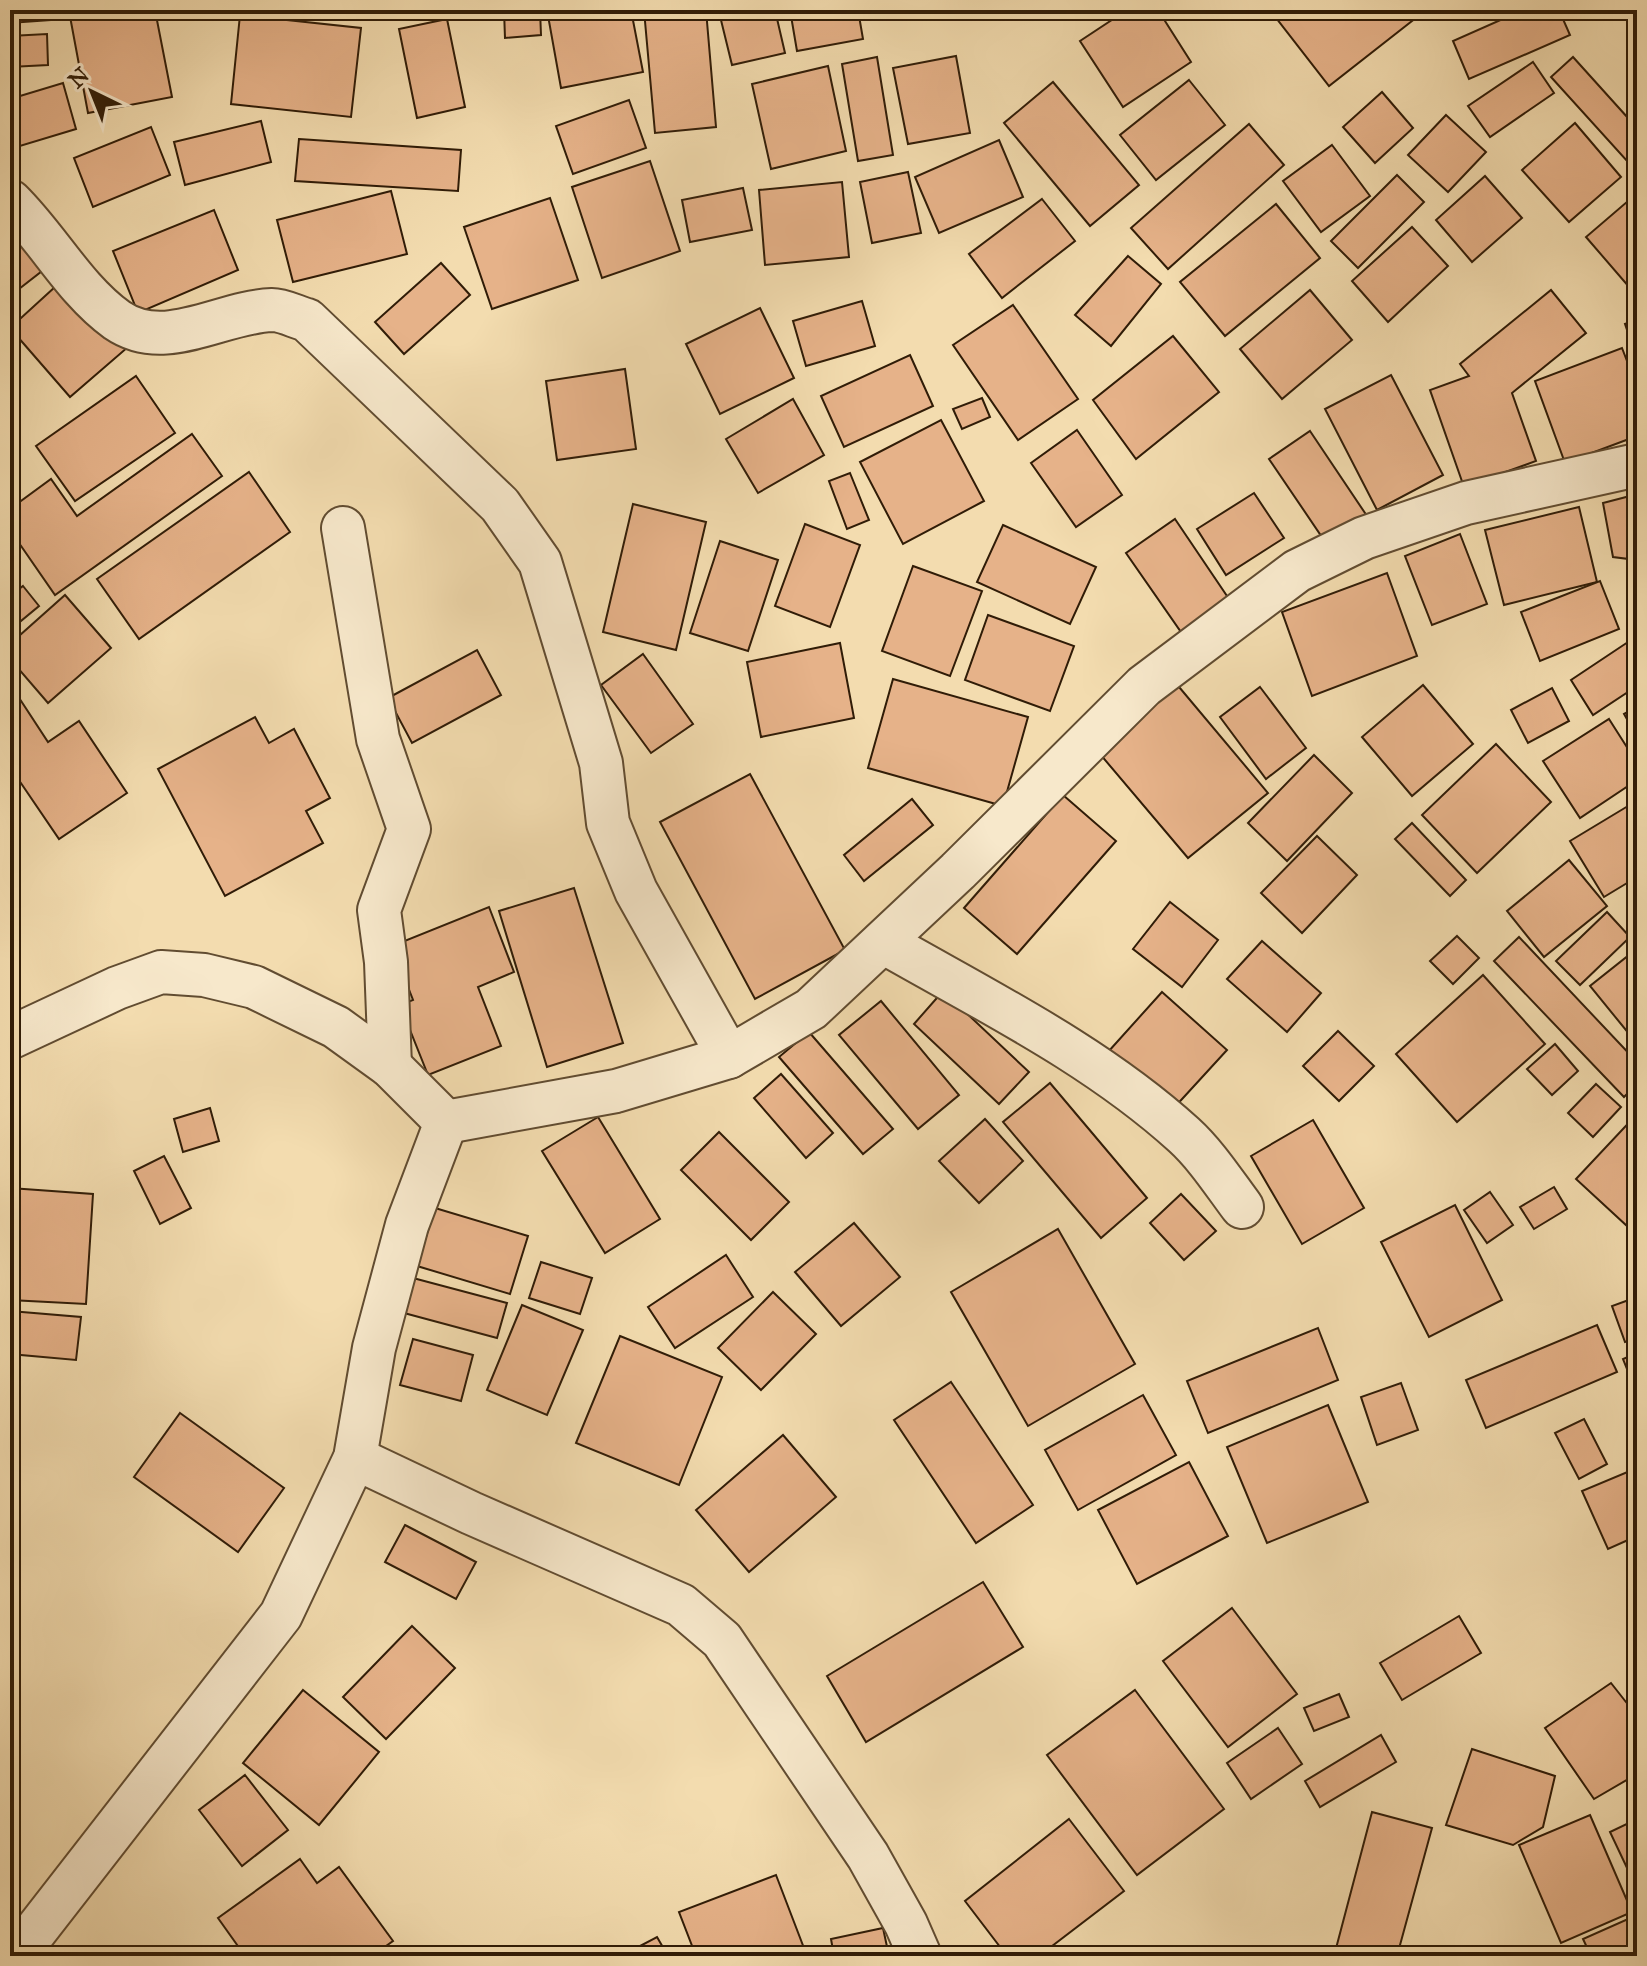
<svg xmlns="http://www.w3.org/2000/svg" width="1647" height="1966" viewBox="0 0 1647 1966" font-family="'IM FELL Great Primer',serif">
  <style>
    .building { fill: #e6b289; stroke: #301c07; stroke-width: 2 }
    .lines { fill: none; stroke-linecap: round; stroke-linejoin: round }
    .minor-casing { stroke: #614c31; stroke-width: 46 }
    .minor { stroke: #f7e8cb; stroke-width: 42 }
  </style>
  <rect width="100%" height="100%" fill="#f3dcaf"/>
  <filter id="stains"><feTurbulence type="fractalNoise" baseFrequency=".0025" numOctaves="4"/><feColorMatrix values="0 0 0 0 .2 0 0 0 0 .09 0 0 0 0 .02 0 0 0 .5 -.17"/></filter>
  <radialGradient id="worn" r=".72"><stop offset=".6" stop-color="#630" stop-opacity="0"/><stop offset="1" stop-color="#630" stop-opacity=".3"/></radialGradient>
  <g class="building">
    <path d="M10,10H49L50,20L10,23Z"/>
    <path d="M76,10H155L172,97L88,113L69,11Z"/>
    <path d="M504,10H540L541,35L505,38Z"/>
    <path d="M547,10H631L643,72L561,88Z"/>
    <path d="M644,10H706L716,127L655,133Z"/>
    <path d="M747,10H775L785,53L732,65L720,16Z"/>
    <path d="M790,10H858L863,39L797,51Z"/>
    <path d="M1127,10H1158L1191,62L1123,107L1080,41Z"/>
    <path d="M1270,10H1426L1329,86Z"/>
    <path d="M1523,10H1559L1570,35L1469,79L1453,41Z"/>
    <path d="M240,15L361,28L351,117L231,104Z"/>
    <path d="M447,19L465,107L417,118L399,29Z"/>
    <path d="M47,34L48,65L10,67V36Z"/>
    <path d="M956,56L970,133L908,144L893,68Z"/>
    <path d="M877,57L893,155L858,161L842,64Z"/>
    <path d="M1573,57L1637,128V172L1551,77Z"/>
    <path d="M1533,62L1554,93L1490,137L1468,106Z"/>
    <path d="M828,66L846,151L771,169L752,84Z"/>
    <path d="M1189,80L1225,125L1156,180L1120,135Z"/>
    <path d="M1053,82L1139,185L1090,226L1004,123Z"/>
    <path d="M63,83L76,129L10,149V99Z"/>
    <path d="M1382,92L1413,128L1375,163L1343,127Z"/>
    <path d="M629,100L646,148L573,174L556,126Z"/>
    <path d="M1446,115L1486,152L1448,192L1408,155Z"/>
    <path d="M261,121L271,162L185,185L174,142Z"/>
    <path d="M1575,123L1621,177L1569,222L1522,170Z"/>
    <path d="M1249,124L1284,165L1168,269L1131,228Z"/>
    <path d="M151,127L170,175L93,207L74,158Z"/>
    <path d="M299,139L461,150L458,191L295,181Z"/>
    <path d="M999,140L1023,197L939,233L915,177Z"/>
    <path d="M1332,145L1370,196L1321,232L1283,181Z"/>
    <path d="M650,161L680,251L602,278L572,187Z"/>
    <path d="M908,172L921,233L872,243L860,182Z"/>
    <path d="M1397,175L1424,202L1358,268L1331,241Z"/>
    <path d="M1485,176L1522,218L1472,262L1436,220Z"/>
    <path d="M842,182L849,257L765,265L759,190Z"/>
    <path d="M743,188L752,230L690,242L682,200Z"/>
    <path d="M391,191L407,254L293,282L277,220Z"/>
    <path d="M1635,195L1637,197L1636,295L1586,237Z"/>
    <path d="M550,198L578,280L492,309L464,227Z"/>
    <path d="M1042,199L1075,241L1002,298L969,254Z"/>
    <path d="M1276,204L1320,258L1225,336L1180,282Z"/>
    <path d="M214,210L238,270L138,313L113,251Z"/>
    <path d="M1412,227L1448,266L1388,322L1352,281Z"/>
    <path d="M10,231L42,271L10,296Z"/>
    <path d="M1128,256L1161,284L1111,346L1075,315Z"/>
    <path d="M441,263L470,295L404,354L375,322Z"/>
    <path d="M67,276L128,347L70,397L10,328Z"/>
    <path d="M1310,290L1352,340L1282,399L1240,349Z"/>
    <path d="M1551,290L1586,333L1512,393L1536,461L1464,487L1430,390L1469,376L1460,364Z"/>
    <path d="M862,301L875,346L806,366L793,321Z"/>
    <path d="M1013,305L1078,399L1018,440L953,345Z"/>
    <path d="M760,308L794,378L720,414L686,344Z"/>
    <path d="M1637,320V360L1625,324Z"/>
    <path d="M1173,336L1219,392L1136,459L1093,400Z"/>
    <path d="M1622,348L1637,387V436L1565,463L1535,381Z"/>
    <path d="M910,355L933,406L844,447L821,396Z"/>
    <path d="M625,369L636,449L557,460L546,381Z"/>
    <path d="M1391,375L1443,475L1377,510L1325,409Z"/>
    <path d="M136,376L175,433L75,501L36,446Z"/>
    <path d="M982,398L990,417L962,429L953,409Z"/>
    <path d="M793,399L824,455L758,493L726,439Z"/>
    <path d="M941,420L984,501L903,544L860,462Z"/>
    <path d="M1077,430L1122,495L1076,527L1031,463Z"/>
    <path d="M1310,431L1367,516L1326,543L1269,459Z"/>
    <path d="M192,434L222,476L55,595L10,530V509L51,479L77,516Z"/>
    <path d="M249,472L290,532L139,639L97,579Z"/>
    <path d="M850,473L869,520L847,529L829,481Z"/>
    <path d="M1254,493L1284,538L1226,575L1197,529Z"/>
    <path d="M1630,496L1637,517V560L1613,557L1603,503Z"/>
    <path d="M633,504L706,522L676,650L603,632Z"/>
    <path d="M1579,507L1597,582L1504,605L1485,530Z"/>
    <path d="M1175,519L1229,599L1181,632L1126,553Z"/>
    <path d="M805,524L860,545L830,627L775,606Z"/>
    <path d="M1003,525L1096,567L1070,624L977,582Z"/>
    <path d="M1460,534L1487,604L1432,625L1405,556Z"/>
    <path d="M720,541L778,560L748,651L690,633Z"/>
    <path d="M913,566L982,591L950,676L882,651Z"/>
    <path d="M1387,573L1417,656L1312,696L1282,612Z"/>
    <path d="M1600,581L1619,629L1540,661L1521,612Z"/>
    <path d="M23,586L39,606L10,630V596Z"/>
    <path d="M65,595L111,648L48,703L10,659V644Z"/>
    <path d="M988,615L1074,646L1050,711L965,680Z"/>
    <path d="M1637,636V686L1593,715L1571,680Z"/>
    <path d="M840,643L854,718L761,737L747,662Z"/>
    <path d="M477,650L501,695L412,743L388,698Z"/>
    <path d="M643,654L693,724L651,753L601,685Z"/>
    <path d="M1169,675L1268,793L1188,858L1089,741Z"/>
    <path d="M893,679L1028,717L1003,806L868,768Z"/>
    <path d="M10,684L48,742L79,721L127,793L59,839L10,767Z"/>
    <path d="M1423,685L1473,744L1412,796L1362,737Z"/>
    <path d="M1260,687L1306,748L1266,779L1220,717Z"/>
    <path d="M1552,688L1569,721L1528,743L1511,710Z"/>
    <path d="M1637,707V737L1624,714Z"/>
    <path d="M255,717L269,743L294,729L330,798L306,811L323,843L225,896L158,769Z"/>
    <path d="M1609,719L1637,763V780L1580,818L1543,761Z"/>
    <path d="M1496,744L1551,802L1477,873L1422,815Z"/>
    <path d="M1314,755L1352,793L1287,861L1248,823Z"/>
    <path d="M750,774L845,950L755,999L660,822Z"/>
    <path d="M1063,795L1116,841L1017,954L964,908Z"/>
    <path d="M912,799L933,825L864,881L844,855Z"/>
    <path d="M1628,806L1637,821V877L1604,897L1570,841Z"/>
    <path d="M1412,823L1466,880L1450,896L1395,839Z"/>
    <path d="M1317,836L1357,875L1302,933L1261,893Z"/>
    <path d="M1569,860L1607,906L1544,957L1507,911Z"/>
    <path d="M574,888L623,1043L547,1067L499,911Z"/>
    <path d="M1170,902L1218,940L1182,987L1133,949Z"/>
    <path d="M489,907L514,972L478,987L501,1046L428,1075L400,1005L413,1000L392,946Z"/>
    <path d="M1607,912L1630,937L1580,985L1556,961Z"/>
    <path d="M1457,936L1479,958L1453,984L1430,961Z"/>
    <path d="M1519,937L1637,1062V1084L1624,1097L1494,961Z"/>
    <path d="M1262,941L1321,993L1287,1032L1227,979Z"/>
    <path d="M1629,955L1637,965V1029L1630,1035L1590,986Z"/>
    <path d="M1483,975L1545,1044L1457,1122L1396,1054Z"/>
    <path d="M943,991L1029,1072L999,1104L914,1024Z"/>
    <path d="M1162,992L1227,1050L1172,1110L1108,1052Z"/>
    <path d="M881,1001L959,1095L918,1129L839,1035Z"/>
    <path d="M1338,1031L1374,1066L1339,1101L1303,1066Z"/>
    <path d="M809,1032L893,1129L863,1154L779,1057Z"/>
    <path d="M1555,1044L1578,1071L1552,1095L1527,1069Z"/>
    <path d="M781,1074L833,1133L806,1158L754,1098Z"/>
    <path d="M1050,1083L1147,1198L1101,1238L1003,1122Z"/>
    <path d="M1596,1084L1621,1107L1593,1137L1568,1113Z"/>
    <path d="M210,1108L219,1141L183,1152L174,1119Z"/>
    <path d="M1637,1114V1215L1627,1226L1576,1179Z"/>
    <path d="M598,1117L660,1219L605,1253L542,1151Z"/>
    <path d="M985,1119L1023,1161L979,1203L939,1161Z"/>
    <path d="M1313,1120L1364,1208L1302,1244L1251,1156Z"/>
    <path d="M719,1132L789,1202L751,1240L681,1170Z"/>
    <path d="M164,1156L191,1208L160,1224L134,1171Z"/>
    <path d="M1554,1187L1567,1209L1534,1229L1520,1207Z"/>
    <path d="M10,1188L93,1194L86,1304L10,1300Z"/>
    <path d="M1490,1192L1513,1225L1487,1243L1464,1210Z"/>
    <path d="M1181,1194L1216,1231L1184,1260L1150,1223Z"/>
    <path d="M1455,1205L1502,1300L1429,1337L1381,1242Z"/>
    <path d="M435,1208L528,1236L510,1294L417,1266Z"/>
    <path d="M854,1223L900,1277L841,1326L795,1272Z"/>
    <path d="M1058,1229L1135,1364L1028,1426L951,1292Z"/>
    <path d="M726,1255L753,1297L675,1348L648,1307Z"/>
    <path d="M541,1262L592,1278L580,1314L529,1298Z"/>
    <path d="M413,1278L507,1303L497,1338L404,1313Z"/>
    <path d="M773,1292L816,1334L761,1390L718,1348Z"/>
    <path d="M1637,1297V1338L1625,1342L1612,1306Z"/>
    <path d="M522,1305L583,1330L547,1415L487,1390Z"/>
    <path d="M10,1311L81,1317L76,1360L10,1354Z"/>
    <path d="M1597,1325L1617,1372L1486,1428L1466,1380Z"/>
    <path d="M1318,1328L1338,1380L1208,1433L1187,1381Z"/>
    <path d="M620,1336L722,1377L679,1485L576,1443Z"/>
    <path d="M413,1339L473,1355L461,1401L400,1385Z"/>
    <path d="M1637,1353V1394L1623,1359Z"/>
    <path d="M951,1382L1033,1505L976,1543L894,1420Z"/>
    <path d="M1401,1383L1418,1430L1377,1445L1361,1397Z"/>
    <path d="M1143,1395L1176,1455L1078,1510L1045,1450Z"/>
    <path d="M1328,1405L1368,1502L1267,1543L1227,1447Z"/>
    <path d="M180,1413L284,1488L238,1552L134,1477Z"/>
    <path d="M1584,1419L1607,1464L1579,1479L1555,1433Z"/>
    <path d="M783,1435L836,1497L749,1572L696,1510Z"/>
    <path d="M1189,1462L1228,1536L1137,1584L1098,1510Z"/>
    <path d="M1637,1468V1536L1608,1549L1582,1491Z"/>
    <path d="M405,1525L476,1562L456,1599L385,1562Z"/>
    <path d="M983,1582L1023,1647L866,1742L827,1676Z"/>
    <path d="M1232,1608L1297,1694L1228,1747L1163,1661Z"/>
    <path d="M1459,1616L1481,1653L1402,1700L1380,1663Z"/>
    <path d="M412,1626L455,1668L386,1739L343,1697Z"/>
    <path d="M1611,1683L1637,1716V1774L1594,1799L1545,1728Z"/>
    <path d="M303,1690L379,1752L319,1825L243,1763Z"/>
    <path d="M1135,1690L1224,1809L1137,1875L1047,1755Z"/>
    <path d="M1339,1694L1349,1717L1314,1731L1304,1708Z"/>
    <path d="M1278,1728L1302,1764L1251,1799L1227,1763Z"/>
    <path d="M1381,1735L1396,1762L1320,1807L1305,1781Z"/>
    <path d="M1472,1749L1555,1776L1543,1827L1513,1845L1446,1825Z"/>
    <path d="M245,1775L288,1830L242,1866L199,1810Z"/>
    <path d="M1372,1812L1432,1828L1397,1956H1334Z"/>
    <path d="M1590,1815L1632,1912L1561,1943L1519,1845Z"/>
    <path d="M1069,1819L1124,1891L1039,1956H1007L965,1901Z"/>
    <path d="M1637,1819V1889L1610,1832Z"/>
    <path d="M300,1859L317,1883L339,1867L393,1941L372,1956H245L218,1918Z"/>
    <path d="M776,1875L807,1956H696L679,1912Z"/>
    <path d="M1637,1915V1956H1591L1583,1939Z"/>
    <path d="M883,1928L889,1956H834L831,1939Z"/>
    <path d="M657,1937L668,1956H621Z"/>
  </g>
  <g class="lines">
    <g class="minor-casing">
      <g id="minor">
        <path d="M10,201C48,238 74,289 117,320C165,353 220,312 272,310C283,310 296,317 307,320L500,505L540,562L601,763L608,823L636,891L729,1057"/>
        <path d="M343,528L378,739L409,829L379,910L386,962L390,1066"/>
        <path d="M883,942C986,1001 1096,1055 1184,1135C1206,1155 1224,1183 1242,1207"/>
        <path d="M10,1038L117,988L161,972L204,975L254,987L336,1027L390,1066L446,1122L407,1225L374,1348L355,1458L281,1615L16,1956"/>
        <path d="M446,1122L616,1091L729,1057L811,1009L958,871L1144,686L1297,571L1364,538L1466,503L1637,465"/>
        <path d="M355,1458L471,1513L681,1605L722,1640L868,1856L906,1924L920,1956"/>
      </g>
    </g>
    <use href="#minor" class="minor"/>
  </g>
  <rect width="1647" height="1966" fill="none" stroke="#f3dcaf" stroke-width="40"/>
  <rect x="12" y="12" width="1623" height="1942" fill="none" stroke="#301c07" stroke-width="4"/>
  <rect x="20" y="20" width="1607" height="1926" fill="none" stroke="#301c07" stroke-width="2"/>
  <g transform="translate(92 92) rotate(317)" stroke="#f7e8cb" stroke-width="6" paint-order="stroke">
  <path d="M0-6L14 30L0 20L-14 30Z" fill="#301c07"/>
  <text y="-12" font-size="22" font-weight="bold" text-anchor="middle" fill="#301c07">N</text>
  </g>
  <rect width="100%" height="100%" filter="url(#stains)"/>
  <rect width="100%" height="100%" fill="url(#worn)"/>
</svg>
